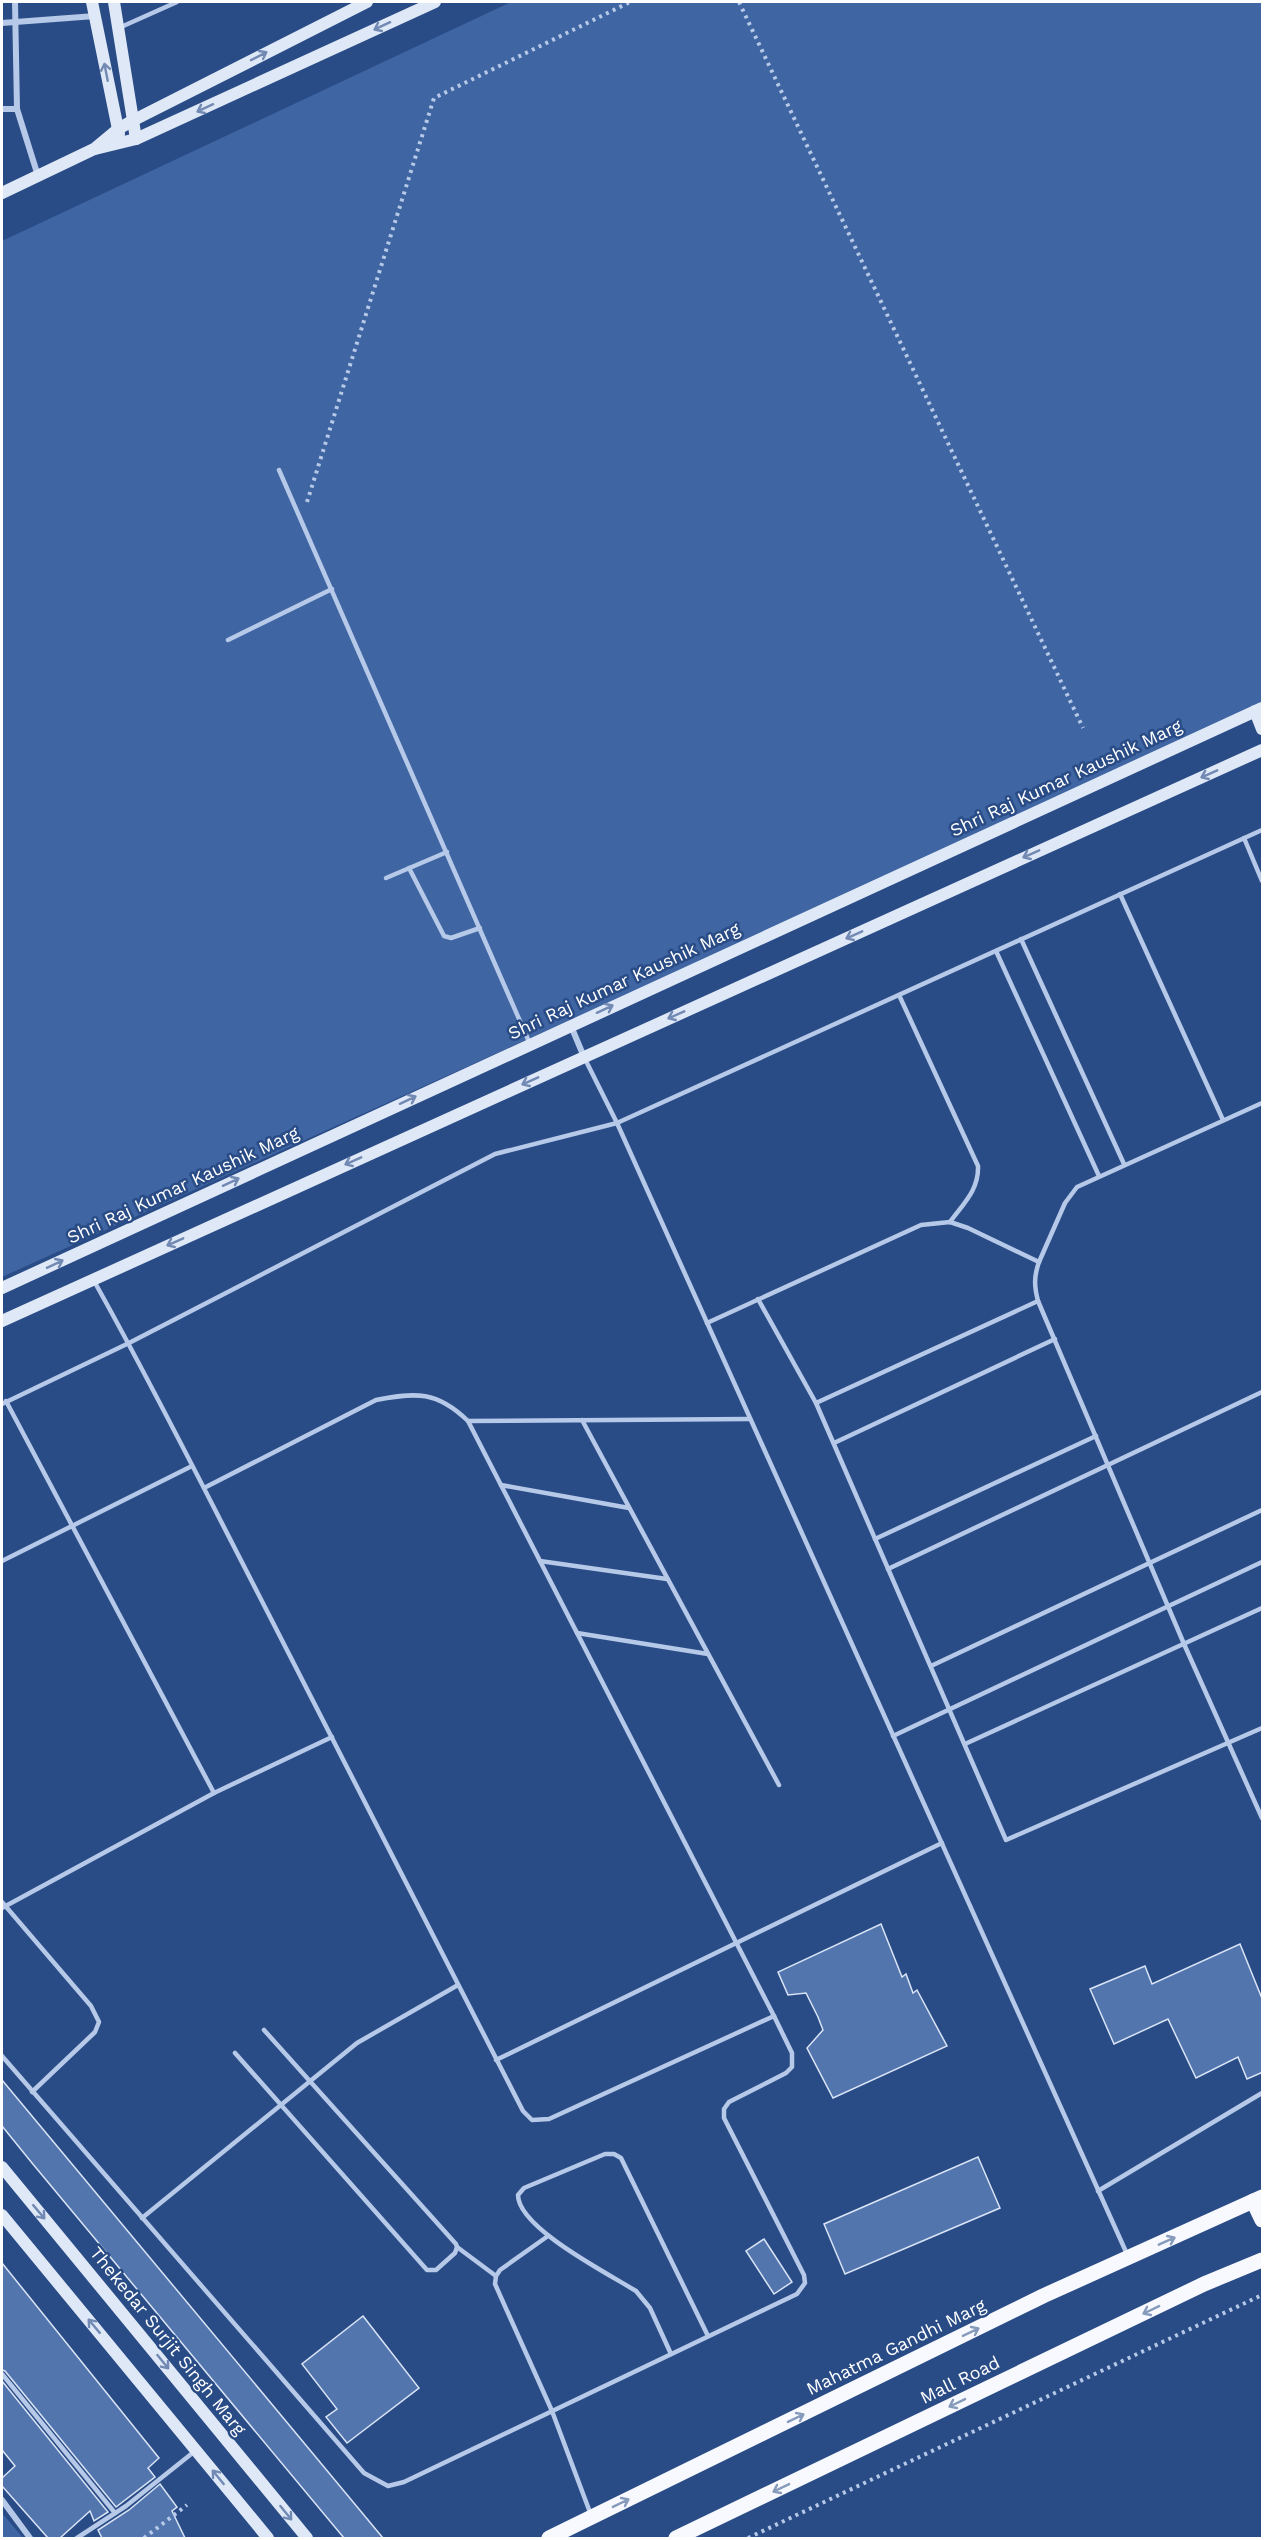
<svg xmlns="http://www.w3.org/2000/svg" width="1264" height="2540" viewBox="0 0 1264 2540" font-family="'Work Sans',sans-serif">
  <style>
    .green { fill: #3f65a2 }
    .building { fill: #5375ae; stroke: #d9e4f6; stroke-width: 1.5 }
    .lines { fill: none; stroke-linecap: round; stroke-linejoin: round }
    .path { stroke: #b6c9e8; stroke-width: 4; stroke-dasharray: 3 4.5; stroke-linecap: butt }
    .lane { stroke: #b6c9e8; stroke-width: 4.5 }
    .street { stroke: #b6c9e8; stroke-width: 6 }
    .secondary { stroke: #dfe8f7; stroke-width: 12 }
    .primary { stroke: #f7f9fe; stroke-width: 15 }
    .oneway { stroke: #728ab3 }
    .oneway2 { stroke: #869abc }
    .labels { text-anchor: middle; stroke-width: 5; stroke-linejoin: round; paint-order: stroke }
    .street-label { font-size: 18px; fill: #fff; stroke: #2a4c86 }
  </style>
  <rect width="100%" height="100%" fill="#2a4c86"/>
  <g class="green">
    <path d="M511,2H1262V707L2,1277V241Z"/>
    <path d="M2,2513L23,2538H2Z"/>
  </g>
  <g class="building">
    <path d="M881,1924L902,1977L906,1974L913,1993L917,1990L947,2046L833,2098L807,2048L823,2030L818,2017L806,1993L788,1995L778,1972Z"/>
    <path d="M1240,1944L1263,2001V2072L1247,2079L1238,2057L1196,2078L1168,2019L1114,2044L1090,1989L1145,1966L1152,1984Z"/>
    <path d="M2,2080L280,2414L383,2538H344L32,2163L2,2126Z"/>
    <path d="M978,2157L1000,2208L845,2274L824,2224Z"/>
    <path d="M764,2239L792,2282L774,2294L746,2251Z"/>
    <path d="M2,2263L159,2458L148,2468L155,2477L116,2507L5,2371L2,2370Z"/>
    <path d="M363,2316L419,2388L347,2443L326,2417L337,2409L302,2364Z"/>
    <path d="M2,2381L108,2512L94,2521L90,2511L60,2538H48L2,2486V2478L15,2466L2,2450Z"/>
    <path d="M160,2484L177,2507L172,2511L185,2538H102L98,2530L129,2510Z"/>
  </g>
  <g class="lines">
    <g class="path">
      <path d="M739,2L1083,728"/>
      <path d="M307,502L434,98L630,2"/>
      <path d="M144,2538L187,2505"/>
      <path d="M748,2538L1262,2295"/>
    </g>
    <g class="lane">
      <path d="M121,27L177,2"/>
      <path d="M279,470L530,1044"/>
      <path d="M228,640L332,589"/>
      <path d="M1244,838L1262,881"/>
      <path d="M409,868L444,936L451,938L480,928"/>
      <path d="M386,878L447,852"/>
      <path d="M1120,894L1223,1120"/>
      <path d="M1021,939L1124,1164"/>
      <path d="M996,951L1099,1176"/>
      <path d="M899,995L978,1166C979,1190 963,1204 950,1222"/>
      <path d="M585,1059L617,1123L1127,2254"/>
      <path d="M1039,1262C1034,1276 1034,1286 1038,1301L1184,1644L1262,1818"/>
      <path d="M94,1281C148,1377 197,1475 247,1572C339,1752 431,1932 523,2111L532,2120L549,2119L774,2016L468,1421C437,1391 416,1392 376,1400L204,1488"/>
      <path d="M758,1299L816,1403L1006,1840L1262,1728"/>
      <path d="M707,1323L921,1225L950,1222L968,1228L1039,1262L1065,1203L1077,1187L1262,1103"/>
      <path d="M6,1401L214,1793"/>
      <path d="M816,1403L1038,1301"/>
      <path d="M2,1404L129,1343L495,1154L617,1123L1262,830"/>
      <path d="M582,1420L779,1785"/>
      <path d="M468,1421L750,1419"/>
      <path d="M834,1443L1055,1339"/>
      <path d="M501,1485L629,1508"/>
      <path d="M875,1539L1096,1436"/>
      <path d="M2,1561L192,1466"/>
      <path d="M540,1561L667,1579"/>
      <path d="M888,1569L1262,1392"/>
      <path d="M577,1633L708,1654"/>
      <path d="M931,1666L1262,1510"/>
      <path d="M893,1736L1262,1562"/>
      <path d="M965,1744L1262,1608"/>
      <path d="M2,1902L91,2006L99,2022L95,2032L32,2092"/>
      <path d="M2,1908L214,1793L332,1737"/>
      <path d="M235,2053L427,2270H436L455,2253L457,2247L456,2244L264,2030"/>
      <path d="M2,2056L364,2473L388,2486L404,2482L797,2294L805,2283L804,2275L724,2118V2109L729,2102L786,2073L792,2067V2053L774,2016"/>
      <path d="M496,2060L942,1843"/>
      <path d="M1098,2191L1262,2093"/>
      <path d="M142,2218L357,2043L458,1985"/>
      <path d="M548,2236L500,2270L496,2276L495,2284L552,2411L591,2515"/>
      <path d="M457,2247L496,2276"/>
      <path d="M671,2354L650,2308L636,2291C609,2274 518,2228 518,2195L524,2188L605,2154H614L621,2158L708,2336"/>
      <path d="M2,2374L115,2513"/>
      <path d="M77,2538L126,2506L195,2451"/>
    </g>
    <g class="street">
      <path d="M15,2L17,109"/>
      <path d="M2,23L95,16"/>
      <path d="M2,109H17L38,176"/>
      <path d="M571,1026L584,1057"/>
      <path d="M2,2500L30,2538"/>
    </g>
    <g class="secondary">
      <path d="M92,2L119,134"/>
      <path d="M114,2L136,139"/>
      <path d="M95,149L136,139L435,2"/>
      <path d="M2,193L94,149L118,129L132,121L367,2"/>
      <path d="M1255,711L1262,729"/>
      <path d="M2,1288L1262,708"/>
      <path d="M2,1321L1262,750"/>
      <path d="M2,2167L307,2538"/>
      <path d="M2,2215L268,2538"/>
    </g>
    <g class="primary">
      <path d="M1253,2201L1262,2220"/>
      <path d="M549,2538L1043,2296L1262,2197"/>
      <path d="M676,2538L1204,2284L1262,2260"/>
    </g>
  </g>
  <defs><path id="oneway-shaft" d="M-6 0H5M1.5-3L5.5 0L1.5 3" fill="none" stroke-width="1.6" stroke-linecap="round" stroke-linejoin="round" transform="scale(1.5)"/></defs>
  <g class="oneway">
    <use href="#oneway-shaft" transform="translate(382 26) rotate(155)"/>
    <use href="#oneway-shaft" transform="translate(259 56) rotate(-27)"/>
    <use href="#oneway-shaft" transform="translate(106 72) rotate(-101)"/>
    <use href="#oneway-shaft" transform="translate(205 108) rotate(155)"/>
    <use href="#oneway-shaft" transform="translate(1209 774) rotate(156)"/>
    <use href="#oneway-shaft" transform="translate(1031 854) rotate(156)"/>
    <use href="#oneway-shaft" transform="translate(854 935) rotate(156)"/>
    <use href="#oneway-shaft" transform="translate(605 1009) rotate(-25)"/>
    <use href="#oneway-shaft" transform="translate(676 1015) rotate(156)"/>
    <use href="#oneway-shaft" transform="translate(530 1081) rotate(156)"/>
    <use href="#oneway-shaft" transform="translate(408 1100) rotate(-25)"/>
    <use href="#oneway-shaft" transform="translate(353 1161) rotate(156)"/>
    <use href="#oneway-shaft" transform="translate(231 1182) rotate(-25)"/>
    <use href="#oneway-shaft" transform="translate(175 1242) rotate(156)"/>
    <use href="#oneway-shaft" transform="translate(55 1264) rotate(-25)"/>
    <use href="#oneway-shaft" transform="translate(39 2212) rotate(50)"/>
    <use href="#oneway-shaft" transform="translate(94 2326) rotate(-130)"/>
    <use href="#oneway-shaft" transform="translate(163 2362) rotate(51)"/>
    <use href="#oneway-shaft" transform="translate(218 2477) rotate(-129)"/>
    <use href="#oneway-shaft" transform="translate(286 2513) rotate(51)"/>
  </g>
  <g class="oneway2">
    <use href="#oneway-shaft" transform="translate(1167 2241) rotate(-24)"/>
    <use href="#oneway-shaft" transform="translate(1151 2310) rotate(154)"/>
    <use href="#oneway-shaft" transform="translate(971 2332) rotate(-26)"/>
    <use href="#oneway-shaft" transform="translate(957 2403) rotate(154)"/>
    <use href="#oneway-shaft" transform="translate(796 2418) rotate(-26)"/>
    <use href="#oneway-shaft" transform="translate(781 2488) rotate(154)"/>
    <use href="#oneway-shaft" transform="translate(621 2503) rotate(-26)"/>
  </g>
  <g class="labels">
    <g class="street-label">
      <text transform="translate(1066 778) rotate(-25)" y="6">Shri Raj Kumar Kaushik Marg</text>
      <text transform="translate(624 981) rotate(-25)" y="6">Shri Raj Kumar Kaushik Marg</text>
      <text transform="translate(183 1185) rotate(-25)" y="6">Shri Raj Kumar Kaushik Marg</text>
      <text transform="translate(168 2341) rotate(51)" y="6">Thekedar Surjit Singh Marg</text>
      <text transform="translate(896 2347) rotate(-26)" y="6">Mahatma Gandhi Marg</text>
      <text transform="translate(960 2380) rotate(-26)" y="6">Mall Road</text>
    </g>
  </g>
  <rect width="1264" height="2540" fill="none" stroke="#ffffff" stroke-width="6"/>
</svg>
